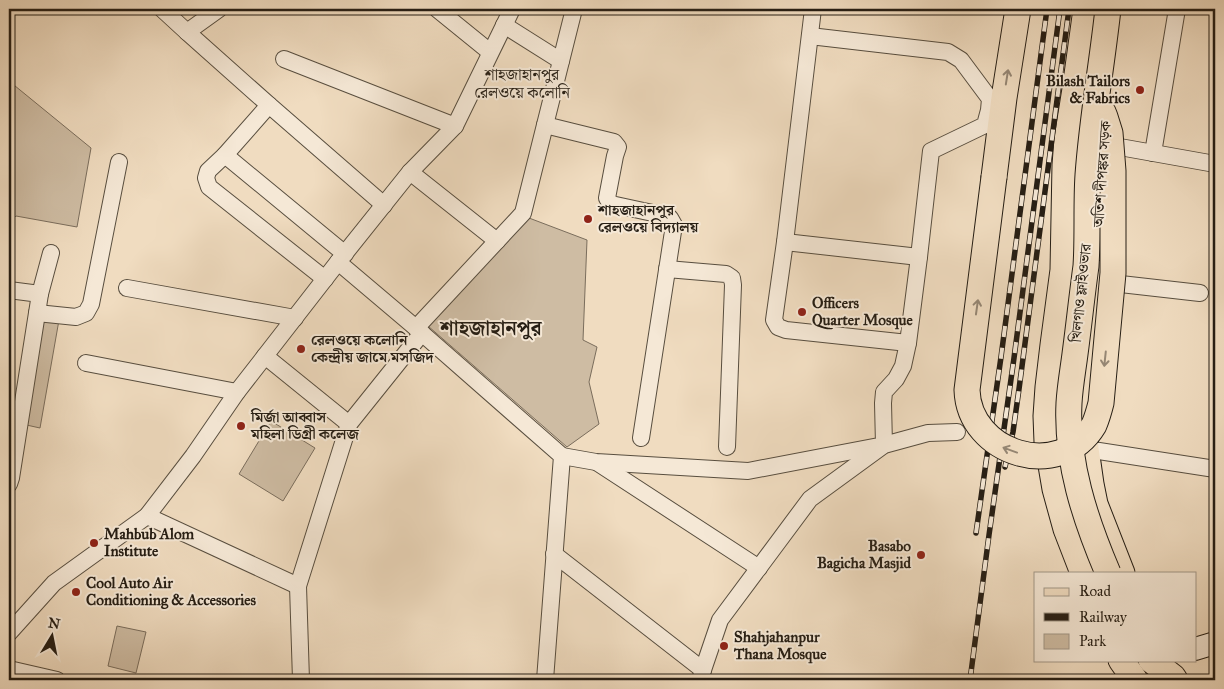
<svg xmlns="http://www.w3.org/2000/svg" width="1224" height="689" viewBox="0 0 1224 689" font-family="'IM FELL Great Primer','Noto Serif Bengali',serif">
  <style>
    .green { fill: #cebca3; stroke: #7a6d5c }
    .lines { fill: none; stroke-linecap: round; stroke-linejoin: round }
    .street-casing { stroke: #584e3f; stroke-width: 18 }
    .secondary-casing { stroke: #261e14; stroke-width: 24 }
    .primary-casing { stroke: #261e14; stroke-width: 27 }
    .street { stroke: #f5e8d6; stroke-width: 16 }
    .secondary { stroke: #f5e8d6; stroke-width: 22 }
    .primary { stroke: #f0dcc0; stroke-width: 25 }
    .rail-casing { stroke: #261e14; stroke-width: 5.5 }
    .rail { stroke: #f5e8d6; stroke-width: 4; stroke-dasharray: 11; stroke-linecap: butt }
    .primary-bridge-casing { stroke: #261e14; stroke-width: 27; stroke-linecap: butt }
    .primary-bridge { stroke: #f0dcc0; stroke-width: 25 }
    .oneway { stroke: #958673 }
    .poi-dot { fill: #8f2418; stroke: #f5e8d6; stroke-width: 2 }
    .labels { text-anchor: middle; stroke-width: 4; stroke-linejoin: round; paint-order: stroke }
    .poi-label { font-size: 15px; font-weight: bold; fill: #261e14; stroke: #f5e8d6; text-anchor: start }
    .street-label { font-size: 15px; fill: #261e14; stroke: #f5e8d6 }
    .neighbourhood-label { font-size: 16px; fill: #261e14; stroke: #f5e8d6 }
    .district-label { font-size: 20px; font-weight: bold; fill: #261e14; stroke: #f5e8d6 }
  </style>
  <rect width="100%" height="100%" fill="#f0dcc0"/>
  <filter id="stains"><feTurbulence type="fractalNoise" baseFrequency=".004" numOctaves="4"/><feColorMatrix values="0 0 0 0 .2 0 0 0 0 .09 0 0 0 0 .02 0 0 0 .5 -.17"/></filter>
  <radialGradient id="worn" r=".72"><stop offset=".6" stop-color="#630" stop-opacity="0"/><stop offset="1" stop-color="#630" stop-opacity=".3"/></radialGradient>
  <g class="green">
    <path d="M9,81L91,148L77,227L16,216L9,223Z"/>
    <path d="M529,218L587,240L583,340L597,347L589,382L599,424L567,447L428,326Z"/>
    <path d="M43,318L59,320L40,428L22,424Z"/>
    <path d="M271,421L315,448L283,501L239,474Z"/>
    <path d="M117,626L146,632L136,673L108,666Z"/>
  </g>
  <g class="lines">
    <g class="street-casing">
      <g id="street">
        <path d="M162,9L187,32L219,9"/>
        <path d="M437,9L490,52"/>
        <path d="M813,9L785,242L774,320L778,327L786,330L908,343"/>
        <path d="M504,25L561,61"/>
        <path d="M187,32L269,105L384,205"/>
        <path d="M284,59L455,126"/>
        <path d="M269,105L225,155L208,171L206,178L209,187L325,279"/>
        <path d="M545,125L614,142L618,147L615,156L607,198L611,204L662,215L670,218L674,225L641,438"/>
        <path d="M1103,144L1215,164"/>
        <path d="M1153,153L1177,9"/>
        <path d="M225,155L345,254"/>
        <path d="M410,172L497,241"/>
        <path d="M785,242L919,257"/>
        <path d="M338,262L416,328L562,456L545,680"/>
        <path d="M667,269L726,274L732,278L733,285L727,447"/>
        <path d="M1103,282L1200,293"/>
        <path d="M127,288L295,318"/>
        <path d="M9,290L40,294L11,478L9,484"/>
        <path d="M40,294L51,253"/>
        <path d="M37,313L76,317L86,313L91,304L119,162"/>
        <path d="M416,328L523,213L574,9"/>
        <path d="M265,356L349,424L422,333"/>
        <path d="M86,363L237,392"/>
        <path d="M1086,449L1215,469"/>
        <path d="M562,456L596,462L748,471L884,445L883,403L884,392L896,379L903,366L908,343L919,257L931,151L985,125L989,110L990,99L961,60L948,52L810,36"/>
        <path d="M598,463L759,568"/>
        <path d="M147,516L298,586"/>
        <path d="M554,554L703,670"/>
        <path d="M9,633L54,583L147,516L193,456L237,392L338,262L410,172L455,126L512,9"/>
        <path d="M9,669L57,680"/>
        <path d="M301,680L298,586L349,424"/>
        <path d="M700,680L703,670L720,620L810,499L884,445L928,433L957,432"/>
      </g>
    </g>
    <g class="secondary-casing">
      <path id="secondary" d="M1195,649L1215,643"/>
    </g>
    <g class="primary-casing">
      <g id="primary">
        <path d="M994,177L1004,98L1018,9"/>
        <path d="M1098,228L1102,145"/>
        <path d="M1096,273L1083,411L1086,449L1091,484L1095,504L1122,573"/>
        <path d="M1083,573L1066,529L1055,489L1047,442L1046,416L1048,387L1053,345L1063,270L1065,165L1067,139L1075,89L1086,9"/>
        <path d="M1121,660L1135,680"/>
        <path d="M1151,660L1173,677L1175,680"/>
      </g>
    </g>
    <use href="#street" class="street"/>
    <use href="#secondary" class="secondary"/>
    <use href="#primary" class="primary"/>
    <g class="rail-casing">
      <g id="rail">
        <path d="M1005,467L1013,432L1019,389L1069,9"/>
        <path d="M976,533L1001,357L1047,9"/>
        <path d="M970,680L989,535L1014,358L1060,9"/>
      </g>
    </g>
    <use href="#rail" class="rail"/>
    <g class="primary-bridge-casing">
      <g id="primary-bridge">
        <path d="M994,177L967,390C969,454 1060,482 1094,425C1097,418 1099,411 1101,403L1113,273V171L1110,133L1105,117L1103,112L1096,106"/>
        <path d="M1108,573C1085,519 1066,462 1069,403C1070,386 1073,370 1075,354C1079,324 1082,295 1086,266C1088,236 1086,205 1088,175C1092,119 1102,64 1108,9"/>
      </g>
    </g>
    <use href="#primary-bridge" class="primary-bridge"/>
  </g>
  <defs><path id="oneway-shaft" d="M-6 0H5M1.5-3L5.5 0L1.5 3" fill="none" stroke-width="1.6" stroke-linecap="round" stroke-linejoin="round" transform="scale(1.25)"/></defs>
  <g class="oneway">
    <use href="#oneway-shaft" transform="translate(1007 77) rotate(-81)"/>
    <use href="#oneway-shaft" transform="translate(977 307) rotate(-82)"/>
    <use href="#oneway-shaft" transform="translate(1105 359) rotate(96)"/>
    <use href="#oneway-shaft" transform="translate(1010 450) rotate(-160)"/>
  </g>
  <g class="poi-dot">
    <circle cx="1140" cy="90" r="5"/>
    <circle cx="588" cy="219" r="5"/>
    <circle cx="802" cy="312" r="5"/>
    <circle cx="301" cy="349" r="5"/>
    <circle cx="241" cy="426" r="5"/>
    <circle cx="94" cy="543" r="5"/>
    <circle cx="921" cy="555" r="5"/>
    <circle cx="76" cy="592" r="5"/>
    <circle cx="724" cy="646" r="5"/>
  </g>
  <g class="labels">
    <g class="poi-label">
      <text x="1130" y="86" text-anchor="end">Bilash Tailors<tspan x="1130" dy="17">&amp; Fabrics</tspan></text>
      <text x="598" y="215">শাহজাহানপুর<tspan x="598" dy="17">রেলওয়ে বিদ্যালয়</tspan></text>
      <text x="812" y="308">Officers<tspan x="812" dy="17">Quarter Mosque</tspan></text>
      <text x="311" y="345">রেলওয়ে কলোনি<tspan x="311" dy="17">কেন্দ্রীয় জামে মসজিদ</tspan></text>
      <text x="251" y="422">মির্জা আব্বাস<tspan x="251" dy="17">মহিলা ডিগ্রী কলেজ</tspan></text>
      <text x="104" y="539">Mahbub Alom<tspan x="104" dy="17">Institute</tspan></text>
      <text x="911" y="551" text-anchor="end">Basabo<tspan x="911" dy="17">Bagicha Masjid</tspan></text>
      <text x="86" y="588">Cool Auto Air<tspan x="86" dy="17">Conditioning &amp; Accessories</tspan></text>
      <text x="734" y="642">Shahjahanpur<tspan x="734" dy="17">Thana Mosque</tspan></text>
    </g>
    <g class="street-label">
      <text transform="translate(1102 174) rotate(-86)" y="5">অতিশ দীপঙ্কর সড়ক</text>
      <text transform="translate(1081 293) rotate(-84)" y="5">খিলগাও ফ্লাইওভার</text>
    </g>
    <g class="neighbourhood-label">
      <text x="522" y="80">শাহজাহানপুর<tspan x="522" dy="18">রেলওয়ে কলোনি</tspan></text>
    </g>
    <g class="district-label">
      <text x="491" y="335">শাহজাহানপুর</text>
    </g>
  </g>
  <rect width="1224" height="689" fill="none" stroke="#f0dcc0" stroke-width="30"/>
  <rect x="10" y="10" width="1204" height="669" fill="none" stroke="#261e14" stroke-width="2.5"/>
  <rect x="15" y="15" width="1194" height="659" fill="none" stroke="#261e14"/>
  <rect x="1034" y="572" width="162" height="90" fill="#f5e8d6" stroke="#a29788"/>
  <rect x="1044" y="588" width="25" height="8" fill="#f0dcc0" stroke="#a29788"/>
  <text x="1079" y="596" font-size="15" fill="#261e14">Road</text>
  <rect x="1044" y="613" width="25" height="8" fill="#261e14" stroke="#a29788"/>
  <text x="1079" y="622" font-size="15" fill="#261e14">Railway</text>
  <rect x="1044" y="634" width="25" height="15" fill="#cebca3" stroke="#a29788"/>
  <text x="1079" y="646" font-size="15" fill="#261e14">Park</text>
  <g transform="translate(52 636) rotate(10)" stroke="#f5e8d6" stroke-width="4" paint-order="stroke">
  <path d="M0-4L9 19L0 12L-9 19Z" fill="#261e14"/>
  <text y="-8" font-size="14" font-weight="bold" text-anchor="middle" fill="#261e14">N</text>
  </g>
  <rect width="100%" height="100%" filter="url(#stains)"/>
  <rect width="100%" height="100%" fill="url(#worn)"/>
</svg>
